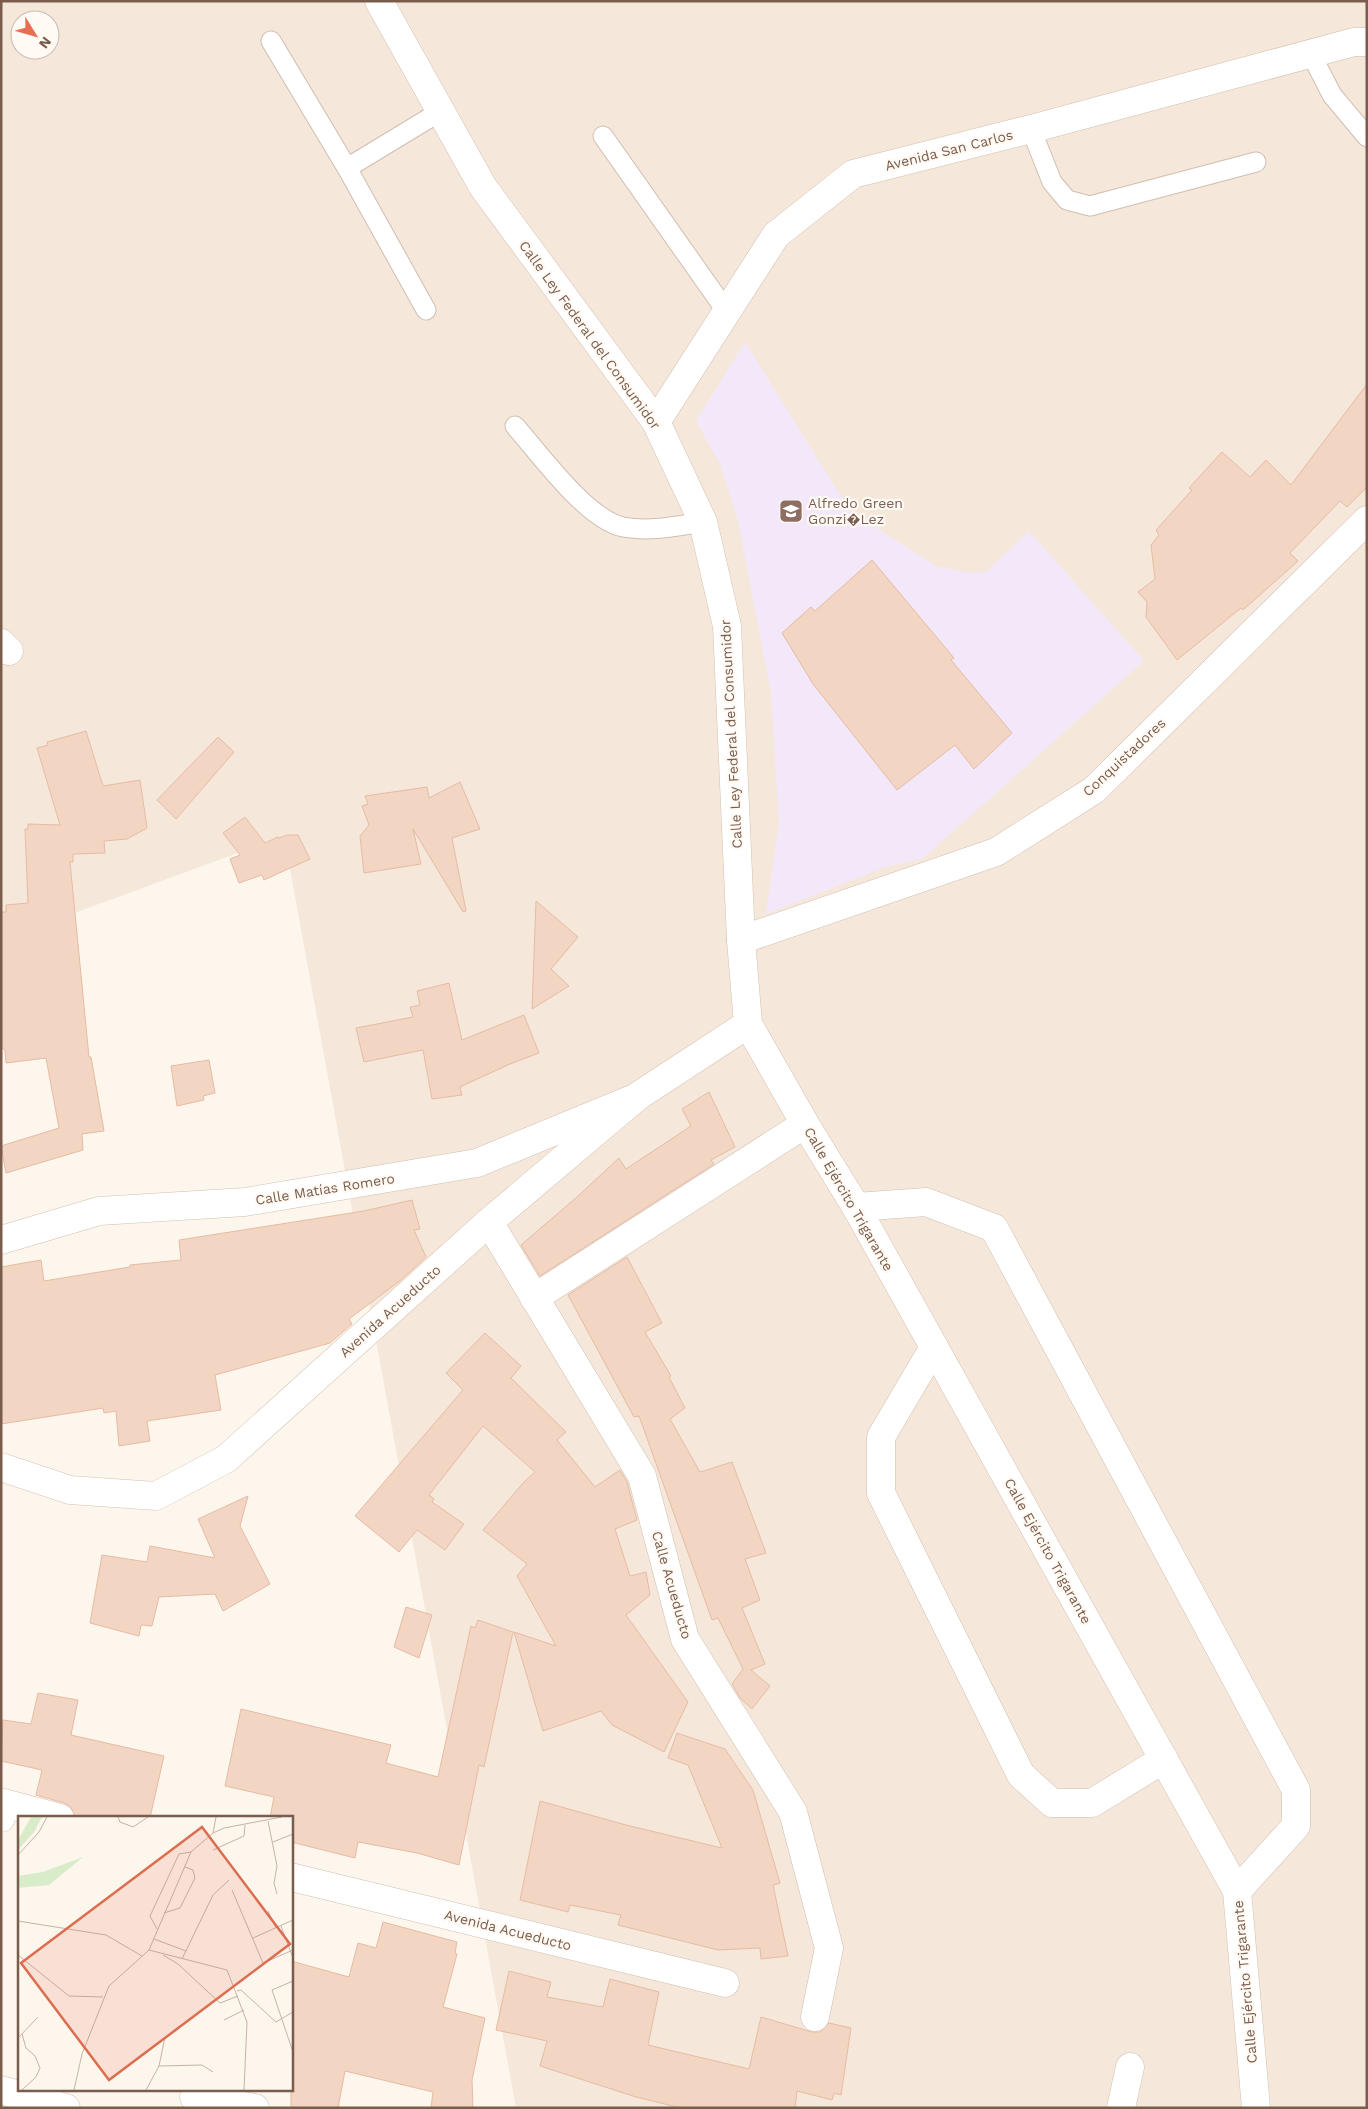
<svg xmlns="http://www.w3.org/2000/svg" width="1368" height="2109" viewBox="0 0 1368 2109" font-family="'Work Sans',sans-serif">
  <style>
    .residential { fill: #f5e8da; fill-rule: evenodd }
    .education { fill: #f3e8fa }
    .building { fill: #f3d5c3; stroke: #e6bba3 }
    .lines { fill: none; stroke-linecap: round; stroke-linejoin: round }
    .lane-casing { stroke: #d1beb0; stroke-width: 21 }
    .street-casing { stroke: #d1beb0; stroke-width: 29 }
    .secondary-casing { stroke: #d6c0b0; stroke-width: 29 }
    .lane { stroke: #fff; stroke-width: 19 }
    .street { stroke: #fff; stroke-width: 28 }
    .secondary { stroke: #fff; stroke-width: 28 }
    .labels { text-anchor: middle; stroke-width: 4.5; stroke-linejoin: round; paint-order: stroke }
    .street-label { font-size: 14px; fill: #7a5c4d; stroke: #fffaf3 }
    .education-label { font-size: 14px; fill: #785e54; stroke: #fffaf3; text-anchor: start }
    .inset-road { fill: none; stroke: #c5b3a7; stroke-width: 1 }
    .view { fill: #dc6d51; fill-opacity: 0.15; stroke: #dc6d51; stroke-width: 2.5 }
    .inset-edge { fill: none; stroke: #7a5c4d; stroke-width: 2.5 }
  </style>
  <rect width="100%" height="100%" fill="#fdf6ec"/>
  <path class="residential" d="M1,1H1367V2108H516L284,836L1,940ZM20,20H50V50H20Z"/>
  <path class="education" d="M745,342L850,511L936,566L968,573L986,572L1029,531L1144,661L922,859L888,866L766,914L779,822L771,693L738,520L720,464L696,421Z"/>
  <g class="building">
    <path d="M1367,384V487L1347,507L1340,501L1290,553L1298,561L1243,610L1241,608L1177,660L1146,617L1147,602L1138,592L1155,579L1151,545L1159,535L1156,530L1192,490L1189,488L1222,452L1250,477L1266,460L1291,485Z"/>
    <path d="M872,560L954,658L951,660L1012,733L974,769L955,745L897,790L813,684L782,633L811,607L815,611Z"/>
    <path d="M86,731L103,786L140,780L147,828L127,839L104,841L105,853L73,854V862H70L89,1057H91L104,1131L82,1134L83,1150L6,1173L1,1146L59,1128L46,1058L6,1063L5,1050L1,1047V912H6V905L28,903L25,829H28V824L60,825L37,748L48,745L47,742Z"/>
    <path d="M218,737L234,752L176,819L157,800Z"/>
    <path d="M460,782L480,829L452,838L466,911L463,912L413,829L421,864L364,873L360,836L369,825L362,806L368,804L365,796L427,787L429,798Z"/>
    <path d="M245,817L265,843L278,837L279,838L287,835H298L310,859L264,880L262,875L239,883L230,859L240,855L223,833Z"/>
    <path d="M536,901L578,937L551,969L569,986L532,1009Z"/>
    <path d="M449,983L462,1040L524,1015L539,1053L510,1064L460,1087L462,1095L432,1099L423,1050L364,1062L356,1028L413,1017L410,1007L420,1005L417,991Z"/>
    <path d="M209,1060L215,1093L203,1096L204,1100L177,1106L171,1066Z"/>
    <path d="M709,1092L735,1147L711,1160L714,1164L540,1276L521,1245L577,1197L619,1158L626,1169L691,1126L682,1109Z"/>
    <path d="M412,1200L420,1229L414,1230L426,1257L401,1280L349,1319L352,1324L330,1343L215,1375L221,1410L147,1421L150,1441L119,1446L116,1411L104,1413L103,1408L1,1424V1267L41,1260L44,1281L130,1267V1265L181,1260L179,1240L364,1211Z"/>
    <path d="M627,1257L662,1323L645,1332L671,1376L669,1377L685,1408L670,1419L700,1472L732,1462L766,1553L745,1559L760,1600L742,1608L765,1664L751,1670L770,1686L752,1709L740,1698L732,1684L743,1669L718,1618L712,1620L639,1416L634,1417L568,1295Z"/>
    <path d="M485,1333L521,1366L511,1378L566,1432L557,1440L595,1487L620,1470L627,1482L637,1520L615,1529L630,1576L646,1572L650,1595L626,1615L688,1702L664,1752L612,1725L601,1711L543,1731L514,1632L556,1646L517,1576L527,1564L483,1530L524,1482L535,1472L483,1426L429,1495L434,1499L432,1502L464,1524L445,1550L417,1530L399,1552L355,1516L463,1390L446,1373Z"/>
    <path d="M248,1496L240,1526L270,1584L223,1611L215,1594L159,1597L152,1626L141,1625L139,1636L90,1623L102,1555L147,1562L150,1546L215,1558L198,1519Z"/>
    <path d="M406,1607L432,1615L419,1658L394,1647Z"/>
    <path d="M478,1620L513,1632L484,1767L479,1765L459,1865L417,1853L358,1842L355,1858L291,1842V1818H270L274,1797L225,1786L241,1709L391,1745L386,1763L438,1777L471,1626L475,1628Z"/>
    <path d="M38,1693L78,1700L71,1735L164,1756L150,1818H75L71,1807L64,1803L36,1795L42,1770L1,1761L3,1720L31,1724Z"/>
    <path d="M677,1733L725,1749L753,1790L780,1883L773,1885L788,1956L761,1959L760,1948L718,1950L618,1925L621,1915L570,1905L568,1912L520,1900L540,1801L626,1825L722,1848L688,1765L668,1758Z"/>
    <path d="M383,1922L457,1942L455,1953L457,1954L443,2007L485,2018L472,2080L473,2108H431L433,2092L345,2071L338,2108H291V1961L349,1977L358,1943L376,1948Z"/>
    <path d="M509,1971L551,1982L547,1997L603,2007L610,1979L659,1992L648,2045L749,2069L761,2017L812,2032H820L829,2023L851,2028L841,2095L834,2093L832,2100L797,2091L795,2108H681L636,2097L540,2066L547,2041L496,2030Z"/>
  </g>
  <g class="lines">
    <g class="lane-casing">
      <g id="lane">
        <path d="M271,41L347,168L426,310"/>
        <path d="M1311,54L1332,95L1367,137"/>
        <path d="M1031,129L1052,182L1067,200L1090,206L1256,162"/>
        <path d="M603,136L727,312"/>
        <path d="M347,168L441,111"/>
        <path d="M515,426C540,454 586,519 623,527C650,532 676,526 703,522"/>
      </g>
    </g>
    <g class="street-casing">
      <g id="street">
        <path d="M656,422L776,235L853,174L1031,129L1354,42H1367"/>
        <path d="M1,643L9,651"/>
        <path d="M741,940L996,852L1094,790L1367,520"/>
        <path d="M856,1207L926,1202L994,1228L1296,1790V1826L1237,1891"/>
        <path d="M489,1222L642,1476L685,1639L793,1812L829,1948L815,2017"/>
        <path d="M1,1240L99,1211L245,1202L477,1163L630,1100"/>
        <path d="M534,1298L805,1124"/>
        <path d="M934,1347L881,1437V1493L1021,1775L1052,1803H1092L1164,1759"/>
        <path d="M1,1818L4,1803L60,1818"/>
        <path d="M291,1877L725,1983"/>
        <path d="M1,2090L66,2108"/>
        <path d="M194,2097L255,2108"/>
        <path d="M1121,2108L1130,2067"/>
      </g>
    </g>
    <g class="secondary-casing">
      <g id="secondary">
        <path d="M379,1L483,187L656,422L703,522L727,626L741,940L748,1024L805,1124L856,1207L1237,1891L1256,2108"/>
        <path d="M1,1467L70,1490L156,1496L226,1459L489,1222L638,1096L748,1024"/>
      </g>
    </g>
    <use href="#lane" class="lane"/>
    <use href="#street" class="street"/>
    <use href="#secondary" class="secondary"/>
  </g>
  <defs>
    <g id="school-square" transform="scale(1.25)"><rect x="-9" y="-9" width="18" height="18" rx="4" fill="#8d6e63" stroke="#fffaf3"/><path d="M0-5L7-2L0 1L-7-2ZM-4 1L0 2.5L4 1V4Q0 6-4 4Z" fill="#fff"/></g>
  </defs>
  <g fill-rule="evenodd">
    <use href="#school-square" x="791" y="511"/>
  </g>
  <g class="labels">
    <g class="street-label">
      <text transform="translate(949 150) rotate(-14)" y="5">Avenida San Carlos</text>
      <text transform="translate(590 335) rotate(54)" y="5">Calle Ley Federal del Consumidor</text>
      <text transform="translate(731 734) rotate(-93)" y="5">Calle Ley Federal del Consumidor</text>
      <text transform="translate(1124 757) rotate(-43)" y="5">Conquistadores</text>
      <text transform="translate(325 1189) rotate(-9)" y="5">Calle Matías Romero</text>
      <text transform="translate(849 1199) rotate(60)" y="5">Calle Ejército Trigarante</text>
      <text transform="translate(390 1311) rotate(-42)" y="5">Avenida Acueducto</text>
      <text transform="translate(1048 1551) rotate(61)" y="5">Calle Ejército Trigarante</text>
      <text transform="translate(672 1585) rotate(74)" y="5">Calle Acueducto</text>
      <text transform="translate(508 1930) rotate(14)" y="5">Avenida Acueducto</text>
      <text transform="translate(1245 1982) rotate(-95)" y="5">Calle Ejército Trigarante</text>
    </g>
    <g class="education-label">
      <text x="808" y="508">Alfredo Green<tspan x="808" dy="16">Gonzi�Lez</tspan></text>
    </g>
  </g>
  <g transform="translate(18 1816)">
    <rect width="275" height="275" fill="#fdf6ec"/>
    <path d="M13,1H24L16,16L0,34V24ZM65,41L31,69L0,72V60L25,56Z" fill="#d8ecc9"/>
    <path class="inset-road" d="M100,1L102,6L115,11L130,1M250,5L259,50L256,67L259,78M195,17L198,1M255,26L275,18M195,34L226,20L227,9M0,39L21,16L29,1M214,74L245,147L275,134M250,95L258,112M146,97L162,92L177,62L175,54L167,51M0,105L88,119L124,140M263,110L275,142M139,113L132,100L161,38L173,36M235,122L275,104M136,123L168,135M0,139L51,180L85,181M145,139L160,148L202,187L220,180M164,143L195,79L211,64M275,165L254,174L275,236M219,175L223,174L258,206L275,196M206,204L226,194M0,222L20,201M141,250L184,249L195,256M4,274L18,261L22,252L17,240L8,232L4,218M56,274L64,238L91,170L131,134M128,274L141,250L147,221M226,274L229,206L209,154L131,134L173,36L195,17L206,12L264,1"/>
    <path class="view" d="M184,11L272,128L91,264L3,147Z"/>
    <rect width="275" height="275" class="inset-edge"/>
  </g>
  <rect width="1368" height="2109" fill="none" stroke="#7a5c4d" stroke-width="5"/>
  <g transform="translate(35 35) rotate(127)"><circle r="24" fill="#fffaf3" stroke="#cabbb1"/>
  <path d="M0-4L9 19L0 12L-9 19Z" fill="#e76f51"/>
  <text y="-8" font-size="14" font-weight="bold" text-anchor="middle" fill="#7a5c4d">N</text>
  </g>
</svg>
